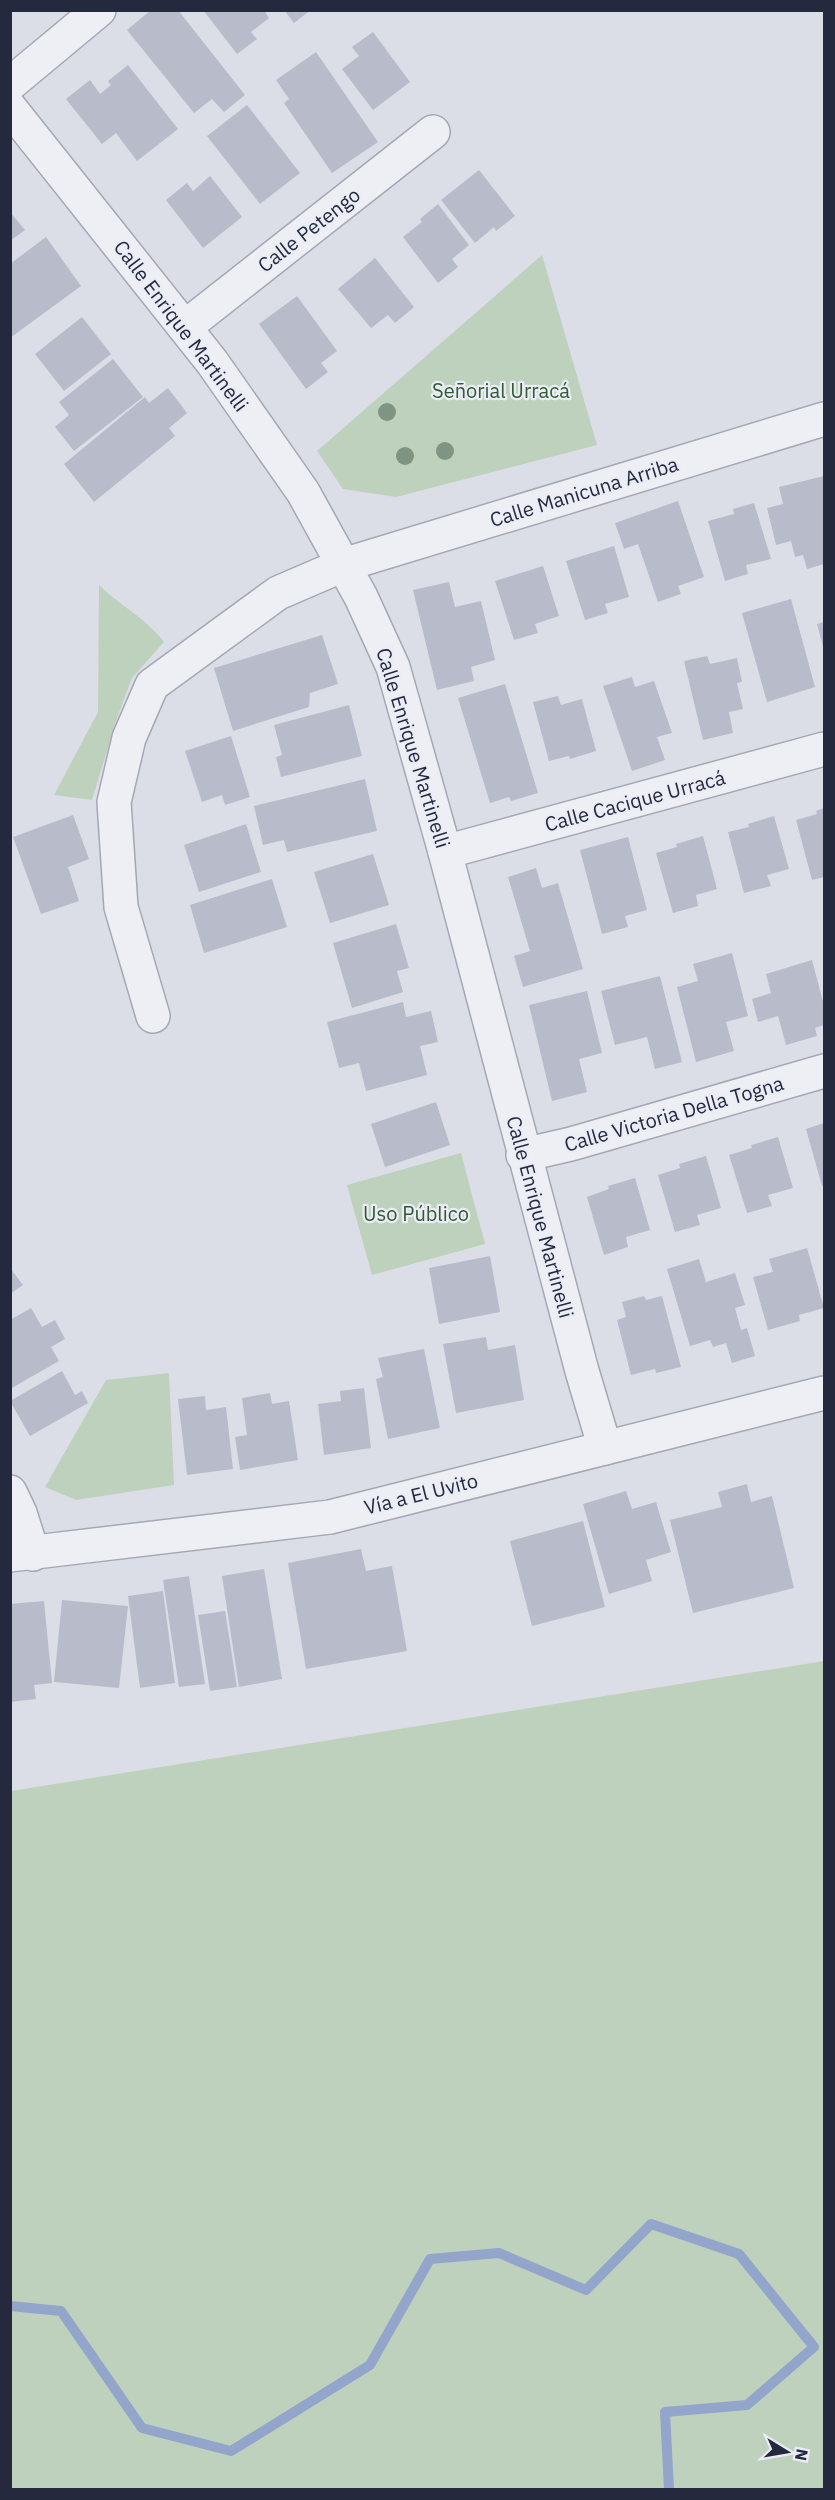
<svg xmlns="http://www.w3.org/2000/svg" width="835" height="2500" viewBox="0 0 835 2500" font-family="'IBM Plex Sans',sans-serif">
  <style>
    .green { fill: #bed1bc }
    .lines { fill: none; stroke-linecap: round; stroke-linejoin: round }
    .stream { stroke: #93a5ca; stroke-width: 10 }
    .building { fill: #b8bcca }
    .minor-casing { stroke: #a4a8b4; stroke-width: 36 }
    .minor { stroke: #eeeff5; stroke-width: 33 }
    .tree { fill: #7e9583 }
    .labels { text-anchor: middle; stroke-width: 4.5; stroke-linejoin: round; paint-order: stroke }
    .street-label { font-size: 20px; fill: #24293e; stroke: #eaedf5 }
    .park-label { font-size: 20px; fill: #325a31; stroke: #eaedf5 }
  </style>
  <rect width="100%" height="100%" fill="#dbdee7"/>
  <g class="green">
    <path d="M542,255L597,445L396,497L343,489L317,451Z"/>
    <path d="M99,585C120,606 145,617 164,642L132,678L117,718L92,800L54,795L98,712Z"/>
    <path d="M461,1153L485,1244L372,1275L347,1185Z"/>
    <path d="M169,1373L174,1485L76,1500L45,1487L106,1380Z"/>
    <path d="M824,1661V2489H11V1791Z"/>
  </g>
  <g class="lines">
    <path class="stream" d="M10,2306L61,2311L142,2428L231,2451L370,2365L430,2259L499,2253L586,2290L651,2224L739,2254L814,2347L747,2405L665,2412L669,2490"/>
  </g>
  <g class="building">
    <path d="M151,10H178L245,95L224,112L212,99L194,113L127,30Z"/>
    <path d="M203,10H264L269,18L251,32L257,39L237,54Z"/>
    <path d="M284,10H311L294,23Z"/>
    <path d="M373,32L410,82L373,110L342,69L359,56L352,47Z"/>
    <path d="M316,52L378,142L332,173L284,103L289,99L276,80Z"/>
    <path d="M128,65L178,129L137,161L116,133L102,144L66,99L90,80L100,94L111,85L108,81Z"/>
    <path d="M247,105L300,173L260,204L207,136Z"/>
    <path d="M479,170L515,216L496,231L494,227L475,243L441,200Z"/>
    <path d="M210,176L242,217L203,248L166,200L187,183L193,191Z"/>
    <path d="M438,204L469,245L452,259L458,267L438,283L403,237L422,222L420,219Z"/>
    <path d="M10,212L25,230L10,241Z"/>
    <path d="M46,237L81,286L10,338V264Z"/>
    <path d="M375,258L414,307L395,323L388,315L371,328L338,289Z"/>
    <path d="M297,296L337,351L321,363L328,372L306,389L259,324Z"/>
    <path d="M82,317L111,354L64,391L35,354Z"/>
    <path d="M113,359L143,397L74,451L55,427L69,415L59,402Z"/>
    <path d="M168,388L187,413L169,428L175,436L94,502L64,464L145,397L149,403Z"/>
    <path d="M824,476V564L807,569L803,555L795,557L791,541L776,545L767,508L783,504L779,487Z"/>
    <path d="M678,501L704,577L678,586L681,594L658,602L638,544L624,549L615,523Z"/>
    <path d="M754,503L771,559L746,565L748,574L725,581L708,521L734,514L733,509Z"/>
    <path d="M614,546L629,597L605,604L608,613L585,620L566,561Z"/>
    <path d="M543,566L559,616L535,624L538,633L514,640L495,581Z"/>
    <path d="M449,582L455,607L481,601L495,660L471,667L474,681L437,690L413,590Z"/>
    <path d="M791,599L815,687L767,702L742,613Z"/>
    <path d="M824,622V650L817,624Z"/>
    <path d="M322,635L338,684L310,693L309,707L233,731L214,668Z"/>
    <path d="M707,656L710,664L737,658L742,682L737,683L743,709L729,712L733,733L703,740L684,661Z"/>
    <path d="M632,677L635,687L654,681L672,733L657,737L665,760L632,771L603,686Z"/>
    <path d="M505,684L538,793L511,801L509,797L490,803L458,698Z"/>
    <path d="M558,696L561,705L582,699L596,751L570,759L569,756L549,761L533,702Z"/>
    <path d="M349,705L362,756L281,777L276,757L282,755L274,725Z"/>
    <path d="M231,736L250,797L225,805L222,795L202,802L185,751Z"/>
    <path d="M365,779L377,831L287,852L284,840L263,845L254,806Z"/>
    <path d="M824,808V877L812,880L796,820L817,814L816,811Z"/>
    <path d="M73,815L89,859L68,867L79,901L41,914L13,837Z"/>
    <path d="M774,816L789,869L767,875L771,886L744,893L728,832L749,827L748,824Z"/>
    <path d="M246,824L261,872L199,892L184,845Z"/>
    <path d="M703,836L717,889L696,895L698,906L673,913L656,853L677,847L676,844Z"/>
    <path d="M628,837L647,910L625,916L628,927L602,934L580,850Z"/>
    <path d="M373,854L389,905L330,923L314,872Z"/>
    <path d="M536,868L542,888L558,883L583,969L523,987L514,956L530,951L508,877Z"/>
    <path d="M272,879L287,927L204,953L190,905Z"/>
    <path d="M396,924L409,968L397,971L403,992L352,1008L333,943Z"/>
    <path d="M732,953L748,1016L726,1022L734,1051L696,1062L677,987L698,981L693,964Z"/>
    <path d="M812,960L824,1005V1025L815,1028L817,1036L786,1045L778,1016L758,1022L752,999L771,993L766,974Z"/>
    <path d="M660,976L682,1062L655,1069L647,1037L615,1045L601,991Z"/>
    <path d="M587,991L602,1053L579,1059L587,1092L552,1101L529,1005Z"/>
    <path d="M403,1002L406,1017L431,1011L438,1042L420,1046L427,1075L366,1091L359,1063L339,1068L327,1022Z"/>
    <path d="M436,1102L450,1145L385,1167L371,1124Z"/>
    <path d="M824,1123V1185L822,1186L806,1129Z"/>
    <path d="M778,1137L793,1188L768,1195L772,1206L747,1213L729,1155L752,1148L751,1145Z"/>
    <path d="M706,1156L721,1208L697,1215L700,1225L675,1232L658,1175L680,1168L679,1164Z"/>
    <path d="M635,1178L650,1230L626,1237L628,1247L604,1255L587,1197L609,1189L608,1186Z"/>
    <path d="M807,1248L824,1308L799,1315L800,1321L768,1330L753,1277L773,1272L769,1259Z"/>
    <path d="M490,1256L500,1312L439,1324L429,1268Z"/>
    <path d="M699,1259L706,1282L735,1273L745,1305L735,1308L741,1330L747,1328L755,1356L732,1363L726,1343L713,1347L710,1340L690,1346L667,1269Z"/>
    <path d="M10,1268L23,1285L10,1294Z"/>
    <path d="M644,1296L646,1300L662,1296L681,1367L656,1373L655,1369L631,1375L617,1320L626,1317L622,1302Z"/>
    <path d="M31,1308L42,1327L55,1320L65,1339L51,1347L59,1361L10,1389V1320Z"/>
    <path d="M486,1337L488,1350L515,1345L524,1400L456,1413L443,1344Z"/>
    <path d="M424,1349L440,1428L388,1439L376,1379L383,1377L378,1358Z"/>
    <path d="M62,1371L75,1395L82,1391L88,1403L30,1436L10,1401Z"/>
    <path d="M364,1388L371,1448L324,1455L318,1404L341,1401L340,1391Z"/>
    <path d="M270,1393L272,1404L289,1401L298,1460L240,1470L235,1437L247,1435L242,1398Z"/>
    <path d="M205,1396L206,1410L226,1407L233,1469L187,1475L178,1399Z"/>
    <path d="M747,1484L751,1502L772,1496L794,1588L693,1613L670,1520L722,1507L718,1492Z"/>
    <path d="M626,1491L632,1509L656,1502L671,1552L646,1560L652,1581L609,1594L583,1504Z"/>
    <path d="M583,1521L605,1607L532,1626L510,1541Z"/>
    <path d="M361,1549L366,1571L392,1566L407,1651L306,1669L288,1563Z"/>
    <path d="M264,1569L282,1679L239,1687L222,1576Z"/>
    <path d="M189,1576L205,1684L179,1687L163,1580Z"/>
    <path d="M163,1591L175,1683L140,1688L128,1596Z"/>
    <path d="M62,1600L128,1606L119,1688L54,1682Z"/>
    <path d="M44,1601L52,1683L34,1685L36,1699L10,1702V1604Z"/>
    <path d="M225,1611L237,1687L210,1691L198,1615Z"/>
  </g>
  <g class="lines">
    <g class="minor-casing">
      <g id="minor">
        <path d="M10,84L99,10"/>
        <path d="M10,108L212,362L303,492L361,597L393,667L445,852L582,1371L605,1448"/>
        <path d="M185,327L433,132"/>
        <path d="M445,852L824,749"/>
        <path d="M153,1016L121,907L114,802L129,738L152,685L278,593L343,565L824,419"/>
        <path d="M523,1155L571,1144L824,1071"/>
        <path d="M10,1492L20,1513L33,1554"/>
        <path d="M10,1555L330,1517L824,1393"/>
      </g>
    </g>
    <use href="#minor" class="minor"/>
  </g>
  <g class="tree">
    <circle cx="387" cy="412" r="9"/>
    <circle cx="445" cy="451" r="9"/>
    <circle cx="405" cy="456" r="9"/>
  </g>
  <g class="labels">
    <g class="street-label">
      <text transform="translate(309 230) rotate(-38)" y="7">Calle Petengo</text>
      <text transform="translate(181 326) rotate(53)" y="7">Calle Enrique Martinelli</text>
      <text transform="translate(584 492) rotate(-17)" y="7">Calle Manicuna Arriba</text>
      <text transform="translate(413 748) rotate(73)" y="7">Calle Enrique Martinelli</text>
      <text transform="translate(635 801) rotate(-15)" y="7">Calle Cacique Urracá</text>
      <text transform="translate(674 1114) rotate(-16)" y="7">Calle Victoria Della Togna</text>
      <text transform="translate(540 1217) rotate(75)" y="7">Calle Enrique Martinelli</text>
      <text transform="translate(421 1494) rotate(-14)" y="7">Vía a El Uvito</text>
    </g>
    <g class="park-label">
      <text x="501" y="398">Señorial Urracá</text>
      <text x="416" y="1221">Uso Público</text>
    </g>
  </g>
  <rect width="835" height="2500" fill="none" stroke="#24293e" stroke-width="24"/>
  <g transform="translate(787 2452) rotate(101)" stroke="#eaedf5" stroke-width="4.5" paint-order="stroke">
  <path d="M0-4.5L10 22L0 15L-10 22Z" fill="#24293e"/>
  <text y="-9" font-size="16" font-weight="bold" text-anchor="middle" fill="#24293e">N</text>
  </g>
</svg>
